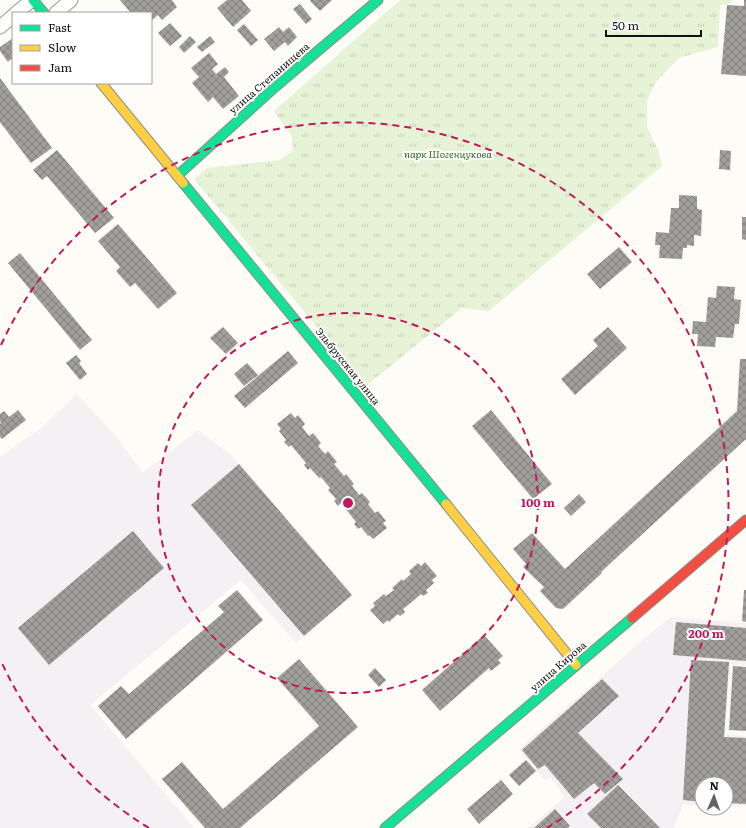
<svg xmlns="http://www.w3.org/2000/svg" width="746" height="828" viewBox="0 0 746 828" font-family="Literata,serif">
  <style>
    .industrial { fill: #f5f0f3 }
    .park { fill: url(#park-tufts) }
    .building { fill: url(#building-cross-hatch) }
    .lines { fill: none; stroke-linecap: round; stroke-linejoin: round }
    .street-casing { stroke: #979795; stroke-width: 15 }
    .fast-casing { stroke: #8e8d8b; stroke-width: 11 }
    .slow-casing { stroke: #8e8d8b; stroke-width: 11 }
    .jam-casing { stroke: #8e8d8b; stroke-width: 11 }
    .street { stroke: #fffffe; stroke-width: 13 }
    .fast { stroke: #16e098; stroke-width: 9 }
    .slow { stroke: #ffcf43; stroke-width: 9 }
    .jam { stroke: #f24e42; stroke-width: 9 }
    .ring { fill: none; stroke: #c2185b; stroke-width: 2; stroke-dasharray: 7 5 }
    .labels { text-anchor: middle; stroke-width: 4; stroke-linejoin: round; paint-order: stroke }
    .street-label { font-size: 10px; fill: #111; stroke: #fff }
    .park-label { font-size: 10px; font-style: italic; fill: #2f6b1f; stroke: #fff }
    .centre { fill: #c2185b; stroke: #fff; stroke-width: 2 }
    .ring-label { font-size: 12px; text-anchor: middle; font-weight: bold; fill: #c2185b; stroke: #fff; stroke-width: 4; stroke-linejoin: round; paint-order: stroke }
  </style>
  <defs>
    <pattern id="park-tufts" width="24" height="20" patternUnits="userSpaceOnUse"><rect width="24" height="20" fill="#e7f3d7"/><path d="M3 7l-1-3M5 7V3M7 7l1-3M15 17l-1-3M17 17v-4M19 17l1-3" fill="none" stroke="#c5cfb8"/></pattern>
    <pattern id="building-cross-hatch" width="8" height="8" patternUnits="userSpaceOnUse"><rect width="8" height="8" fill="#a19f9c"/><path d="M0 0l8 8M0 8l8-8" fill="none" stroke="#82807e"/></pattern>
  </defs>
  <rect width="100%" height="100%" fill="#fdfcf7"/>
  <g class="industrial">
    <path d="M77,394L117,438L143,473L198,430L232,456L352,595L296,643L241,580L90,705L194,828H0V457L41,428Z"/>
    <path d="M671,617L746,623V665L730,664L725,734L746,736V806L726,805V784H702V805H683L674,828H528L565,797L550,777L544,780L519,749L652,632Z"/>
  </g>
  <path class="park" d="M400,0H732V3L720,5L718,47L679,58L656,82L647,100V127L659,152L662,166L489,311L462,308L366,386L194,179L207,168L280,160L293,151L292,136L274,111Z"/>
  <g class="building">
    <path d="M120,0H172L177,7L162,20L158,15L151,21V13H131Z"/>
    <path d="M227,0H242L251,11L233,27L217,8Z"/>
    <path d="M311,0H332L320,11L310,1Z"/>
    <path d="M744,0H746V76L721,74L727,5L744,6Z"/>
    <path d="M300,4L312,19L306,24L293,9Z"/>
    <path d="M170,23L182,36L170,46L158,33Z"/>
    <path d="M244,24L258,40L251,46L237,30Z"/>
    <path d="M279,27L283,32L289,27L297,37L288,46L285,42L274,51L264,39Z"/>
    <path d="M190,36L196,42L184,53L179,47Z"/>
    <path d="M210,36L215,42L202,52L197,47Z"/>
    <path d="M13,38V62L11,59L8,62L0,51V47Z"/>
    <path d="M209,53L218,64L212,69L216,74L225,67L229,72L224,77L239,96L223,109L213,97L208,102L192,83L199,77L191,68Z"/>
    <path d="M0,78L52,148L31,163L0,122Z"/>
    <path d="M57,150L114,218L95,233L47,176L42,180L33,170Z"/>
    <path d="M720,150L731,151L730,170L719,169Z"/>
    <path d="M679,195L697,196V209L702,210L701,236L694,235V246L687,245V248H683L682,259L659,258L660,245H655L656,232L669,233L671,208H679Z"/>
    <path d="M742,217H746V240L742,239Z"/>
    <path d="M118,224L177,293L158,309L135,283L130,287L116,271L120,267L98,241Z"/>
    <path d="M619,247L632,262L600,289L587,274Z"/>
    <path d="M20,253L92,340L80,350L8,263Z"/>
    <path d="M717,286L735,287L734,299L741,300L739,324H735L733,338L716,337L715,347L697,346L698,334H692L693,321L706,322L708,297L716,298Z"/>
    <path d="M223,327L238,343L226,354L210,338Z"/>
    <path d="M608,327L627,348L575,395L561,379L598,346L593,340Z"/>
    <path d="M288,351L298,363L245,408L234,396Z"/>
    <path d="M76,355L81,361L79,363L87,374L80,380L66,363Z"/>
    <path d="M740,359H746V439L601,572L602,573L563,609L556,608L540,591L544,587L523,567L526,564L513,549L532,533L565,569L737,411Z"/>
    <path d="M247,363L258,375L244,386L234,374Z"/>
    <path d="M18,410L26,420L2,439L0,437V424L1,423L0,421V414L4,411L9,417Z"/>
    <path d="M491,410L552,484L533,499L472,426Z"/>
    <path d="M291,413L295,418L298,415L305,424L302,427L309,436L313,433L321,443L318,446L325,454L328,451L337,462L334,464L344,476L346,474L354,484L352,486L359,495L362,493L370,502L368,504L375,513L378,511L386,521L383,523L387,528L373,539L369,535L368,536L361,527L358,529L354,524L356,522L341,503L338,506L334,501L336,499L328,490L330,488L325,482L321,477L319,478L310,468L308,470L304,465L306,463L291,445L289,447L284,442L286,440L279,431L281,429L277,424Z"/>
    <path d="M239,464L352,595L304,636L191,505Z"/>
    <path d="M579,494L586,502L571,516L564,508Z"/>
    <path d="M133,531L164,568L49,665L18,628Z"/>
    <path d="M425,562L437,576L432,580L434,583L426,590L428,593L423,596L421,594L412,602L403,609L405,612L400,616L398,614L389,622L388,620L383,624L370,610L375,606L373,603L384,594L386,596L394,590L392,588L402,579L403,581L411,574L409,571L418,563L421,566Z"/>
    <path d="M237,590L263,620L126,739L98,706L121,686L129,694L224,612L218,606Z"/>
    <path d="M744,590H746V622L742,621Z"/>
    <path d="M676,622L746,628V661L673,655Z"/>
    <path d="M484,635L503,656L498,660L501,663L491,671L489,668L440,711L422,690Z"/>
    <path d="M299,659L358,727L240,828H205L162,779L182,762L223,809L319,726L277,678Z"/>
    <path d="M691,660L729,662L724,737L746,738V804L726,803V784H702V802L683,800Z"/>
    <path d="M733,666L746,667V731L729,730Z"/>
    <path d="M375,668L386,680L379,687L368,675Z"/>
    <path d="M602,679L619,696L578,733L623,779L605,794L594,783L574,799L545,765L538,769L522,750Z"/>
    <path d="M526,760L536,771L519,786L509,775Z"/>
    <path d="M501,780L513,794L479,824L467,809Z"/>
    <path d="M618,785L660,828H601L587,814Z"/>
    <path d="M555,809L570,826L568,828H534Z"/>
  </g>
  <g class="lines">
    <g class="street-casing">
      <g id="street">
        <path d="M16,13L32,0"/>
        <path d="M56,13L71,0"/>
        <path d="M0,27L13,16"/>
      </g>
    </g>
    <g class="fast-casing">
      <g id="fast">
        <path d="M33,0L44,13"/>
        <path d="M177,176L274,88L378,0"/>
        <path d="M183,183L446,504"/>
        <path d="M385,828L632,618"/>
      </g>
    </g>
    <g class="slow-casing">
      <g id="slow">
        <path d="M101,83L183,183"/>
        <path d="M446,504L576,665"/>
      </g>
    </g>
    <g class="jam-casing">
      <path id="jam" d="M632,618L746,520"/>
    </g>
    <use href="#street" class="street"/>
    <use href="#fast" class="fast"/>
    <use href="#slow" class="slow"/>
    <use href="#jam" class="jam"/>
  </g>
  <g class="ring">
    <circle cx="348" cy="503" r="190"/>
    <path d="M149 828A381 381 0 0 1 1 661M1 345A381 381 0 1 1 547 828"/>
  </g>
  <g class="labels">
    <g class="street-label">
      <text transform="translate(269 78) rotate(-41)" y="4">улица Степанищева</text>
      <text transform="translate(348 366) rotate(51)" y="4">Эльбрусская улица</text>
      <text transform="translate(558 666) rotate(-41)" y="4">улица Кирова</text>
    </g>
    <g class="park-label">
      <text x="448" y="158">парк Шогенцукова</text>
    </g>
  </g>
  <circle cx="348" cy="503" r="6" class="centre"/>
  <g class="ring-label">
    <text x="538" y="507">100 m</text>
    <text x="706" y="638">200 m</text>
  </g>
  <rect x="12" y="12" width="140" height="72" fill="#ffffff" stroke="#a0a0a0"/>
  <rect x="20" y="25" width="20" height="6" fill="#16e098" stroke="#a0a0a0"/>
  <text x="48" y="32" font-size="12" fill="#111111">Fast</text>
  <rect x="20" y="45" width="20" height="6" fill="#ffcf43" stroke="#a0a0a0"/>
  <text x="48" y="52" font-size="12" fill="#111111">Slow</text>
  <rect x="20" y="65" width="20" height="6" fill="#f24e42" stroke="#a0a0a0"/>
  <text x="48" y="72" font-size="12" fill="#111111">Jam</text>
  <g transform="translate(714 796) rotate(2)"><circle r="19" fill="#ffffff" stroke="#a0a0a0"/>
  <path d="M0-3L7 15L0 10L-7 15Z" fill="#646362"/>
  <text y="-6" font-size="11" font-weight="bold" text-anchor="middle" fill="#111111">N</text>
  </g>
  <path d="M606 30v6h95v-6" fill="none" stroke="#111111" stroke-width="2"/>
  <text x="612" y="30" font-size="12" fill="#111111" stroke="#ffffff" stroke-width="3" paint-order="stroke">50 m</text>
</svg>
